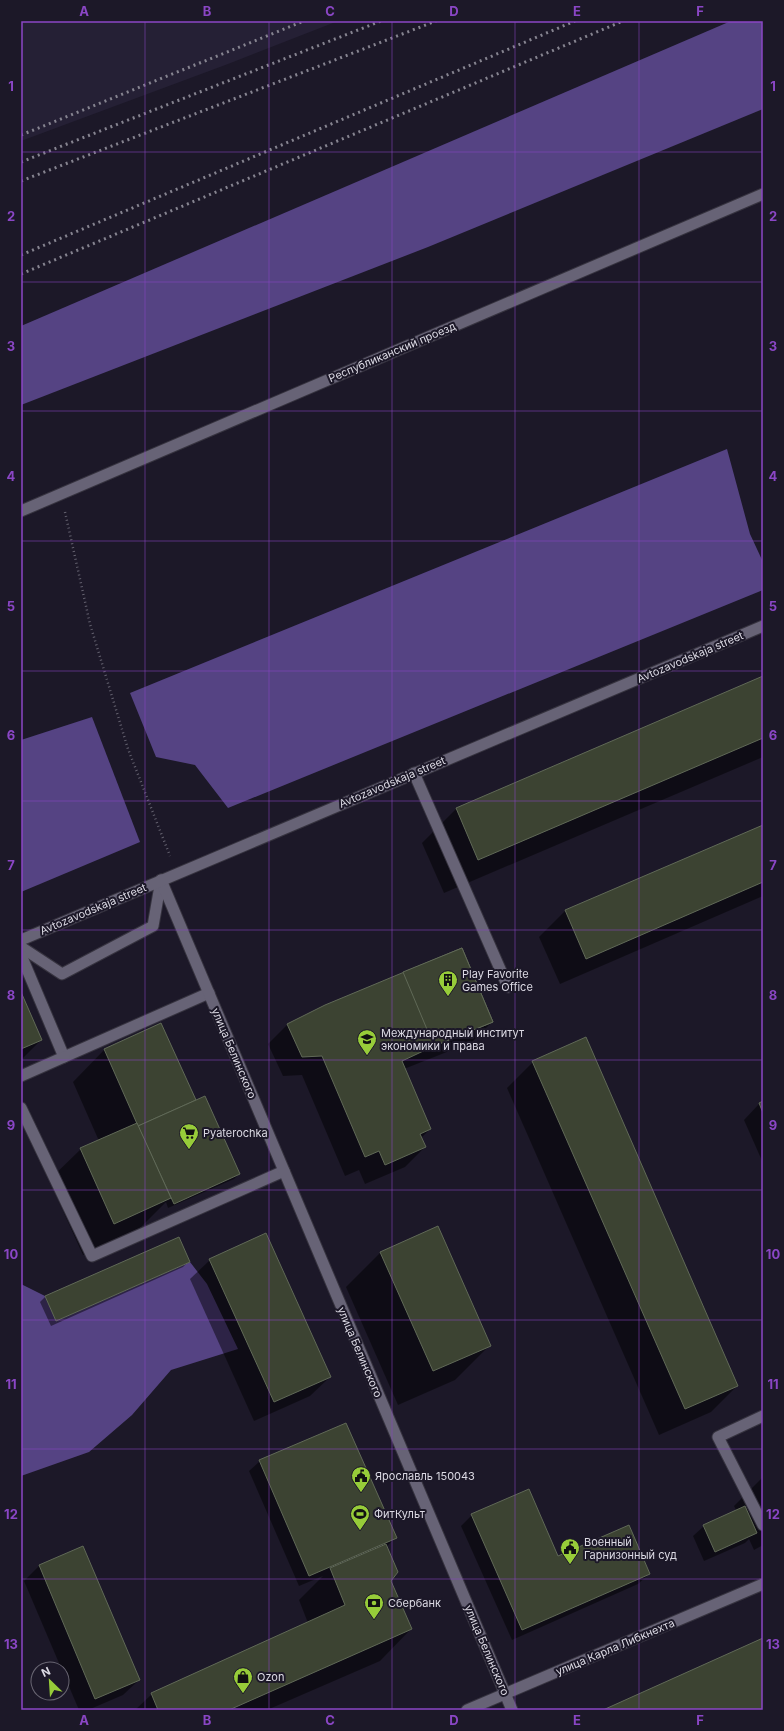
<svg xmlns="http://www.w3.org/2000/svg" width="784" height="1731" viewBox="0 0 784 1731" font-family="Inter,sans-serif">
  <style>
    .built { fill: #252035 }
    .forest { fill: #554383 }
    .shadow { fill: #0007 }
    .building { fill: #3c4332; stroke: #606957 }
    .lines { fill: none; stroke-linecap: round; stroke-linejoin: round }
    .service-casing { stroke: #36333f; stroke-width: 13 }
    .minor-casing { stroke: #36333f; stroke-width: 13 }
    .secondary-casing { stroke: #36333f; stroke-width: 13 }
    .path { stroke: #63606e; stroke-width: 2.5; stroke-dasharray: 1 3; stroke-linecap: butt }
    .service { stroke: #676376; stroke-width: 11 }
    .minor { stroke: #676376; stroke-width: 11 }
    .secondary { stroke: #676376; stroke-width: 11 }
    .rail { stroke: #868490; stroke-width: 3; stroke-dasharray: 2 4; stroke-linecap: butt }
    .grid { fill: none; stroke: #8a46c5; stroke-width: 1; stroke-opacity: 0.55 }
    .labels { text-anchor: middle; stroke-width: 4; stroke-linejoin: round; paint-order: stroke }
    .street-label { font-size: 11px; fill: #dcdae4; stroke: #1c1828 }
    .poi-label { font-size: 11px; fill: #dcdae4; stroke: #1c1828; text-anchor: start }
    .neatline { fill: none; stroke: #8a46c5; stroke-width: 1.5 }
    .grid-label { font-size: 13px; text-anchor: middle; font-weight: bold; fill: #8a46c5 }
  </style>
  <rect width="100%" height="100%" fill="#1c1828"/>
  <path class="built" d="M21,21H338L228,64L21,141Z"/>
  <g class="forest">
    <path d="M731,21H763V109L428,247L21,405V326Z"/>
    <path d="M727,449L750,534L763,562V590L228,808L195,765L156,757L130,693Z"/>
    <path d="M92,717L140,842L21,892V740Z"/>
    <path d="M190,1262L207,1284L238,1349L171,1370L132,1415L89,1452L21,1476V1284L45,1296L56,1321Z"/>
  </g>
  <g class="shadow">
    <path d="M763,677V757L444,893L422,843L456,809Z"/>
    <path d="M763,826V896L560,984L539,937L565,911Z"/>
    <path d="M21,994L41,1040L21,1060Z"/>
    <path d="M326,1005L492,1022L472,1042L404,1069L430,1129L421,1138L425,1147L405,1167L365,1184L359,1170L345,1176L302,1075L283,1076L268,1044L287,1025Z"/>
    <path d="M160,1025L195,1101L239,1174L234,1179L168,1208L166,1202L138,1230L83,1255L49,1180L81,1149L99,1141L73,1082L104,1050Z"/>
    <path d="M533,1062L737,1386L711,1412L659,1435L507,1088Z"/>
    <path d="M763,1102V1163L744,1120L759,1104Z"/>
    <path d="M178,1238L188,1262L183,1267L51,1326L40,1302L45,1297Z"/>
    <path d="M381,1252L489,1346L455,1380L398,1405L346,1287Z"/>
    <path d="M210,1260L330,1377L310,1396L254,1421L190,1279Z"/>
    <path d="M260,1461L395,1538L386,1547L390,1581L411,1629L380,1661L267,1710H135L152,1694L308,1623L299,1600L323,1576L299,1586L249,1471Z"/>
    <path d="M763,1477V1545L754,1550L749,1539L745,1543L704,1561L693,1536L704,1526L736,1510L734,1506Z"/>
    <path d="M472,1515L558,1558L649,1574L638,1584L512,1640L461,1526Z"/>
    <path d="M83,1548L139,1680L123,1695L88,1710H79L24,1581L39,1566Z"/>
  </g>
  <g class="building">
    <path d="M763,676V738L478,860L456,808Z"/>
    <path d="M763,825V882L586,959L565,910Z"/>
    <path d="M462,948L493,1022L434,1046L402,1061L431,1129L420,1134L426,1147L385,1165L379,1151L365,1157L322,1056L302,1057L287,1024L325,1005Z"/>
    <path d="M462,948L493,1022L434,1046L403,972Z"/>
    <path d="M21,992L42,1040L21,1049Z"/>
    <path d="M161,1023L196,1100L138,1126L104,1049Z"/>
    <path d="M586,1037L738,1386L685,1409L532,1061Z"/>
    <path d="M205,1096L240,1174L174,1204L138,1126Z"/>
    <path d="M763,1101V1113L759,1103Z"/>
    <path d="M137,1123L171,1198L114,1224L80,1148Z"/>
    <path d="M438,1226L491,1346L433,1371L380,1252Z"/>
    <path d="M266,1233L331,1377L274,1402L209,1259Z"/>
    <path d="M179,1237L190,1262L56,1321L45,1296Z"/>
    <path d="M346,1423L397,1538L309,1576L259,1460Z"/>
    <path d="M529,1489L558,1556L629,1525L650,1574L522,1630L471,1514Z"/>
    <path d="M745,1506L757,1533L715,1552L703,1525Z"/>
    <path d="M386,1544L398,1572L391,1581L412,1629L229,1710H158L151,1693L345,1605L330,1568Z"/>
    <path d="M83,1546L140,1680L95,1699L39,1565Z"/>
    <path d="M763,1638V1710H603Z"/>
  </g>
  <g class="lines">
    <g class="service-casing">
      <g id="service">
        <path d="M414,773L508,987"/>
        <path d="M21,947L62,974L153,926L161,880"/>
        <path d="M21,955L64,1057L209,993"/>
        <path d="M21,1076L64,1057"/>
        <path d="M21,1108L92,1256L284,1171"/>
        <path d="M763,1416L718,1437L763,1525"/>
      </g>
    </g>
    <g class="minor-casing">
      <g id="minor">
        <path d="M161,880L512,1710"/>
        <path d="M21,940L763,626"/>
        <path d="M467,1710L763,1584"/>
      </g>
    </g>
    <g class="secondary-casing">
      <path id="secondary" d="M21,511L763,194"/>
    </g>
    <path class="path" d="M65,512L90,624L128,749L170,856"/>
    <use href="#service" class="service"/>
    <use href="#minor" class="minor"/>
    <use href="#secondary" class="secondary"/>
    <g class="rail">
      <path d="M21,135L304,21"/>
      <path d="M21,162L381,21"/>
      <path d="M21,181L436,21"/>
      <path d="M21,255L575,21"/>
      <path d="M21,274L623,21"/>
    </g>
  </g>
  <path class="grid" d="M145,21V1710M269,21V1710M392,21V1710M515,21V1710M639,21V1710M21,152H763M21,282H763M21,411H763M21,541H763M21,671H763M21,801H763M21,930H763M21,1060H763M21,1190H763M21,1320H763M21,1449H763M21,1579H763"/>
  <defs>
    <g id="building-pin" transform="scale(1)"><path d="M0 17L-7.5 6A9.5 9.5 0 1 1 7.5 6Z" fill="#97cc39" stroke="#1c1828"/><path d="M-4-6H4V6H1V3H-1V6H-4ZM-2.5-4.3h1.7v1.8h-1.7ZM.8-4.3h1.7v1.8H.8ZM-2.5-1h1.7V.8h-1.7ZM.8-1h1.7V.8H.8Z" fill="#111"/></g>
    <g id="university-pin" transform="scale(1)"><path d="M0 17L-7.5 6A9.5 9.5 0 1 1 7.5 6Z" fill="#97cc39" stroke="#1c1828"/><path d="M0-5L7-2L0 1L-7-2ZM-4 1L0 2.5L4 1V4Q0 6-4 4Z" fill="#111"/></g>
    <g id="supermarket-pin" transform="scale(1)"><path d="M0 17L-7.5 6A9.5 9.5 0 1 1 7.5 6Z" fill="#97cc39" stroke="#1c1828"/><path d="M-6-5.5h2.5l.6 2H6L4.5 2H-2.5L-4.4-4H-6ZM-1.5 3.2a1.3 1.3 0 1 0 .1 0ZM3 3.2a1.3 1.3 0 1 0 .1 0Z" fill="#111"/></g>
    <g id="civic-pin" transform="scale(1)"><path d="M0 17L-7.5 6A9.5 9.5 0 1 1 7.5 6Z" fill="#97cc39" stroke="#1c1828"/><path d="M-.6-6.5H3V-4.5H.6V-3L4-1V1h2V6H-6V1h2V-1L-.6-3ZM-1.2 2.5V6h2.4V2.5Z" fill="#111"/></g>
    <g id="stadium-pin" transform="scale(1)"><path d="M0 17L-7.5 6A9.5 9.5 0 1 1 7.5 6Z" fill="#97cc39" stroke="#1c1828"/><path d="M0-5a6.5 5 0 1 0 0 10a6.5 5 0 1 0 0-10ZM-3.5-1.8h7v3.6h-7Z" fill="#111"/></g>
    <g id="bank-pin" transform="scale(1)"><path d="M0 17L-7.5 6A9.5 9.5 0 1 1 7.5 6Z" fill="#97cc39" stroke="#1c1828"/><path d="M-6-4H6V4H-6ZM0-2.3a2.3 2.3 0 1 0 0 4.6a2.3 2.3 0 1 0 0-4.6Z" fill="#111"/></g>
    <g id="shop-pin" transform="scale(1)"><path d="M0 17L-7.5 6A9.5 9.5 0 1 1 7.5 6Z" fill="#97cc39" stroke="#1c1828"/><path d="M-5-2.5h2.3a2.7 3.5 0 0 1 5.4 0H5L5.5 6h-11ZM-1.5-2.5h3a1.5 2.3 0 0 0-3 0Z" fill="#111"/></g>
  </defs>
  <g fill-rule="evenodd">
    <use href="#building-pin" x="448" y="980"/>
    <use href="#university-pin" x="367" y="1039"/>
    <use href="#supermarket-pin" x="189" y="1133"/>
    <use href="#civic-pin" x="361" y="1476"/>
    <use href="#stadium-pin" x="360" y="1514"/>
    <use href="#civic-pin" x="570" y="1548"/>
    <use href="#bank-pin" x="374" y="1603"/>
    <use href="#shop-pin" x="243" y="1677"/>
  </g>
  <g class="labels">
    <g class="street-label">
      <text transform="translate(392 352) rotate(-23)" y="4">Республиканский проезд</text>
      <text transform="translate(690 657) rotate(-23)" y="4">Avtozavodskaja street</text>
      <text transform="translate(392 782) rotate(-23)" y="4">Avtozavodskaja street</text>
      <text transform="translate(93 909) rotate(-23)" y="4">Avtozavodskaja street</text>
      <text transform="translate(234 1053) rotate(67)" y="4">улица Белинского</text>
      <text transform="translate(360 1352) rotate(67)" y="4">улица Белинского</text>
      <text transform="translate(615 1647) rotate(-23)" y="4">улица Карла Либкнехта</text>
      <text transform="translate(487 1650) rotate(67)" y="4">улица Белинского</text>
    </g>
    <g class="poi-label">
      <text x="462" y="978">Play Favorite<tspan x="462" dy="13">Games Office</tspan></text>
      <text x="381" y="1037">Международный институт<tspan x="381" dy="13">экономики и права</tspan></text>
      <text x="203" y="1137">Pyaterochka</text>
      <text x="375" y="1480">Ярославль 150043</text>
      <text x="374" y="1518">ФитКульт</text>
      <text x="584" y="1546">Военный<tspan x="584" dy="13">Гарнизонный суд</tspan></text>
      <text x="388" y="1607">Сбербанк</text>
      <text x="257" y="1681">Ozon</text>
    </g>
  </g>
  <rect width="784" height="1731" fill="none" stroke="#1c1828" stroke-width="44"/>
  <g transform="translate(50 1681) rotate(335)"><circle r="19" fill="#1c1828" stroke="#696673"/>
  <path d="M0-3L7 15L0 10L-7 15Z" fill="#97cc39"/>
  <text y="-6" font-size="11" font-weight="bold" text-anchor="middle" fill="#dcdae4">N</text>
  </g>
  <rect x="22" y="22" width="740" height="1687" class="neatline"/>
  <g class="grid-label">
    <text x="84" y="16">A</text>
    <text x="207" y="16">B</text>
    <text x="330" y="16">C</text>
    <text x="454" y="16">D</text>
    <text x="577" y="16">E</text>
    <text x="700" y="16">F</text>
    <text x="11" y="91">1</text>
    <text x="773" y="91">1</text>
    <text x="11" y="221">2</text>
    <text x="773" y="221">2</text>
    <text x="11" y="351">3</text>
    <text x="773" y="351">3</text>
    <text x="11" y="481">4</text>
    <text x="773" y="481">4</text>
    <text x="11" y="611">5</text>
    <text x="773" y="611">5</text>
    <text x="11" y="740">6</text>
    <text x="773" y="740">6</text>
    <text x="11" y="870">7</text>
    <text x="773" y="870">7</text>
    <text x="11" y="1000">8</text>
    <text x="773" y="1000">8</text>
    <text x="11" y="1130">9</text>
    <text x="773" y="1130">9</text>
    <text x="11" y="1259">10</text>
    <text x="773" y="1259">10</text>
    <text x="11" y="1389">11</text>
    <text x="773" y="1389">11</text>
    <text x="11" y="1519">12</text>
    <text x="773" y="1519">12</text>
    <text x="11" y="1649">13</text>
    <text x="773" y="1649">13</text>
    <text x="84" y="1725">A</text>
    <text x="207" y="1725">B</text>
    <text x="330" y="1725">C</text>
    <text x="454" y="1725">D</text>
    <text x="577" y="1725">E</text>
    <text x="700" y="1725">F</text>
  </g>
</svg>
